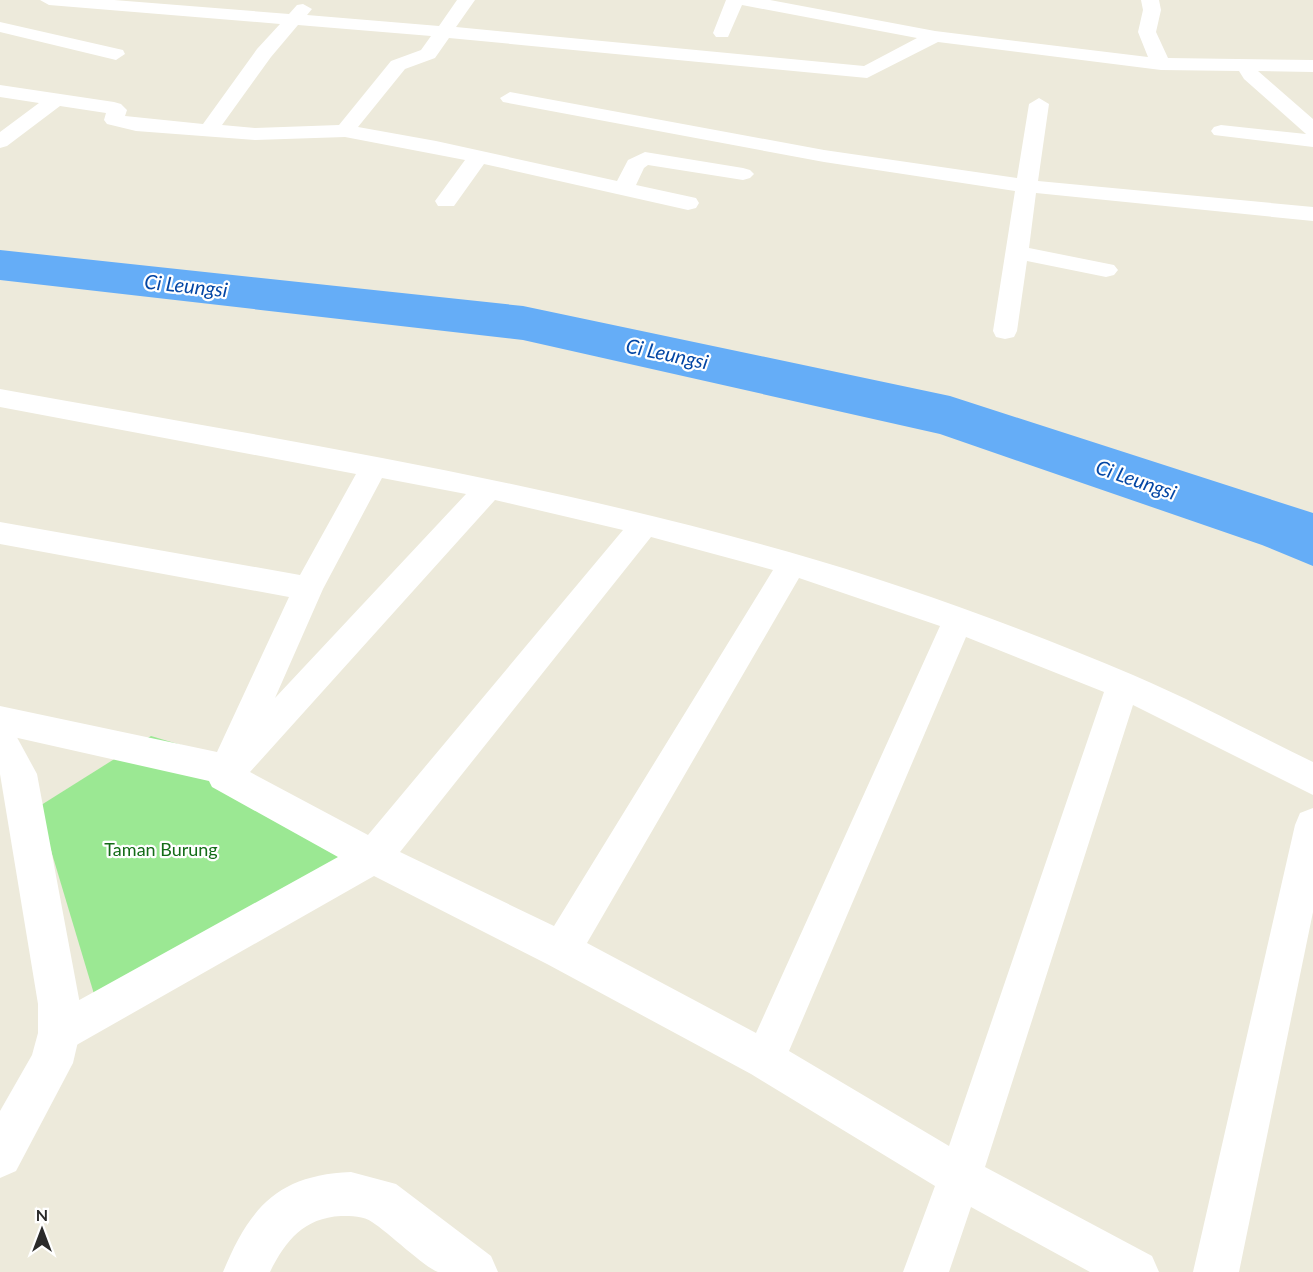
<svg xmlns="http://www.w3.org/2000/svg" width="1313" height="1272" viewBox="0 0 1313 1272" font-family="Lato,sans-serif">
  <style>
    .green { fill: #9be893 }
    .lines { fill: none; stroke-linecap: round; stroke-linejoin: round }
    .river { fill: #65adf7; fill-rule: evenodd }
    .street { fill: #fff; fill-rule: evenodd }
    .secondary { fill: #fff; fill-rule: evenodd }
    .labels { text-anchor: middle; stroke-width: 4.5; stroke-linejoin: round; paint-order: stroke }
    .park-label { font-size: 18px; fill: #146c18; stroke: #fff }
    .water-label { font-size: 20px; font-style: italic; fill: #0346a4; stroke: #fff }
  </style>
  <rect width="100%" height="100%" fill="#edeadb"/>
  <path class="green" d="M151,736L198,750L392,853L94,994L38,807Z"/>
  <g class="lines">
    <path class="river" d="M0,250L523,306L950,396L1313,513V566L1262,545L940,434L523,340L0,280Z"/>
    <g class="street">
      <path d="M40,0H114L289,14L297,5L303,4L312,9L307,15L439,26L457,0H475L456,27L864,66L917,38L742,5L728,37H716L713,33L726,0H770L935,31L1148,57L1138,32L1143,10L1141,0H1159L1161,10L1156,32L1168,58L1313,60V72L1258,71L1313,119V147L1214,135L1211,131L1214,127L1221,125L1306,134L1244,79L1239,71L1161,70L938,42L867,78L449,38L435,58L405,69L358,127L436,141L617,181L628,160L645,152L743,168L750,170L754,174L750,178L743,180L648,165L644,168L636,185L696,198L699,203L696,208L688,210L484,164L454,206H438L435,201L465,160L345,137L255,140L136,131L107,124L104,120L106,113L60,106L7,146L0,148V132L39,103L0,97V85L114,102L121,104L127,110L125,116L203,124L257,49L280,24L49,5ZM298,25L431,36L421,50L391,61L339,125L255,128L222,125L271,57Z"/>
      <path d="M0,22L123,50L125,54L116,60L0,32Z"/>
      <path d="M510,92L824,150L1017,178L1029,104L1039,98L1049,104L1038,181L1313,207V221L1036,193L1029,248L1114,265L1118,270L1114,275L1106,277L1027,261L1017,331L1014,337L1005,339L996,337L993,331L1015,191L824,162L503,102L500,98Z"/>
      <path d="M0,389C265,437 529,478 789,552C902,584 1024,629 1133,675C1194,701 1253,733 1313,762V795L1133,705L985,1167L1152,1256L1159,1272H1090L971,1207L949,1272H903L935,1186L751,1074L547,964L374,876L73,1047L59,1053L45,1047L39,1033L45,1019L338,857L212,787L209,781L0,734V706L217,752L289,597L0,544V522L300,575L356,474L0,407ZM382,478L466,494L275,698L323,589ZM495,500L623,530L368,835L250,772ZM651,537L773,570L554,926L400,852ZM799,578L940,626L756,1033L587,943ZM966,637L1104,692L949,1146L789,1051Z"/>
      <path d="M1313,808V912L1239,1272H1193L1295,825L1300,813Z"/>
      <path d="M351,1172L396,1184L491,1256L498,1272C485,1272 449,1272 438,1272C424,1267 388,1232 372,1222C364,1216 351,1216 341,1216C304,1218 286,1240 270,1272H223C250,1207 278,1175 351,1172Z"/>
    </g>
    <path class="secondary" d="M0,725L13,730L37,774L80,1004V1033L73,1063L16,1171L0,1178V1111L32,1055L38,1033V1004L0,774Z"/>
  </g>
  <g class="labels">
    <g class="park-label">
      <text x="161" y="856">Taman Burung</text>
    </g>
    <g class="water-label">
      <text transform="translate(186 286) rotate(6)" y="7">Ci Leungsi</text>
      <text transform="translate(667 354) rotate(12)" y="7">Ci Leungsi</text>
      <text transform="translate(1136 480) rotate(19)" y="7">Ci Leungsi</text>
    </g>
  </g>
  <g transform="translate(42 1230)" stroke="#ffffff" stroke-width="4.5" paint-order="stroke">
  <path d="M0-4.5L10 22L0 15L-10 22Z" fill="#2a2a2a"/>
  <text y="-9" font-size="16" font-weight="bold" text-anchor="middle" fill="#2a2a2a">N</text>
  </g>
</svg>
